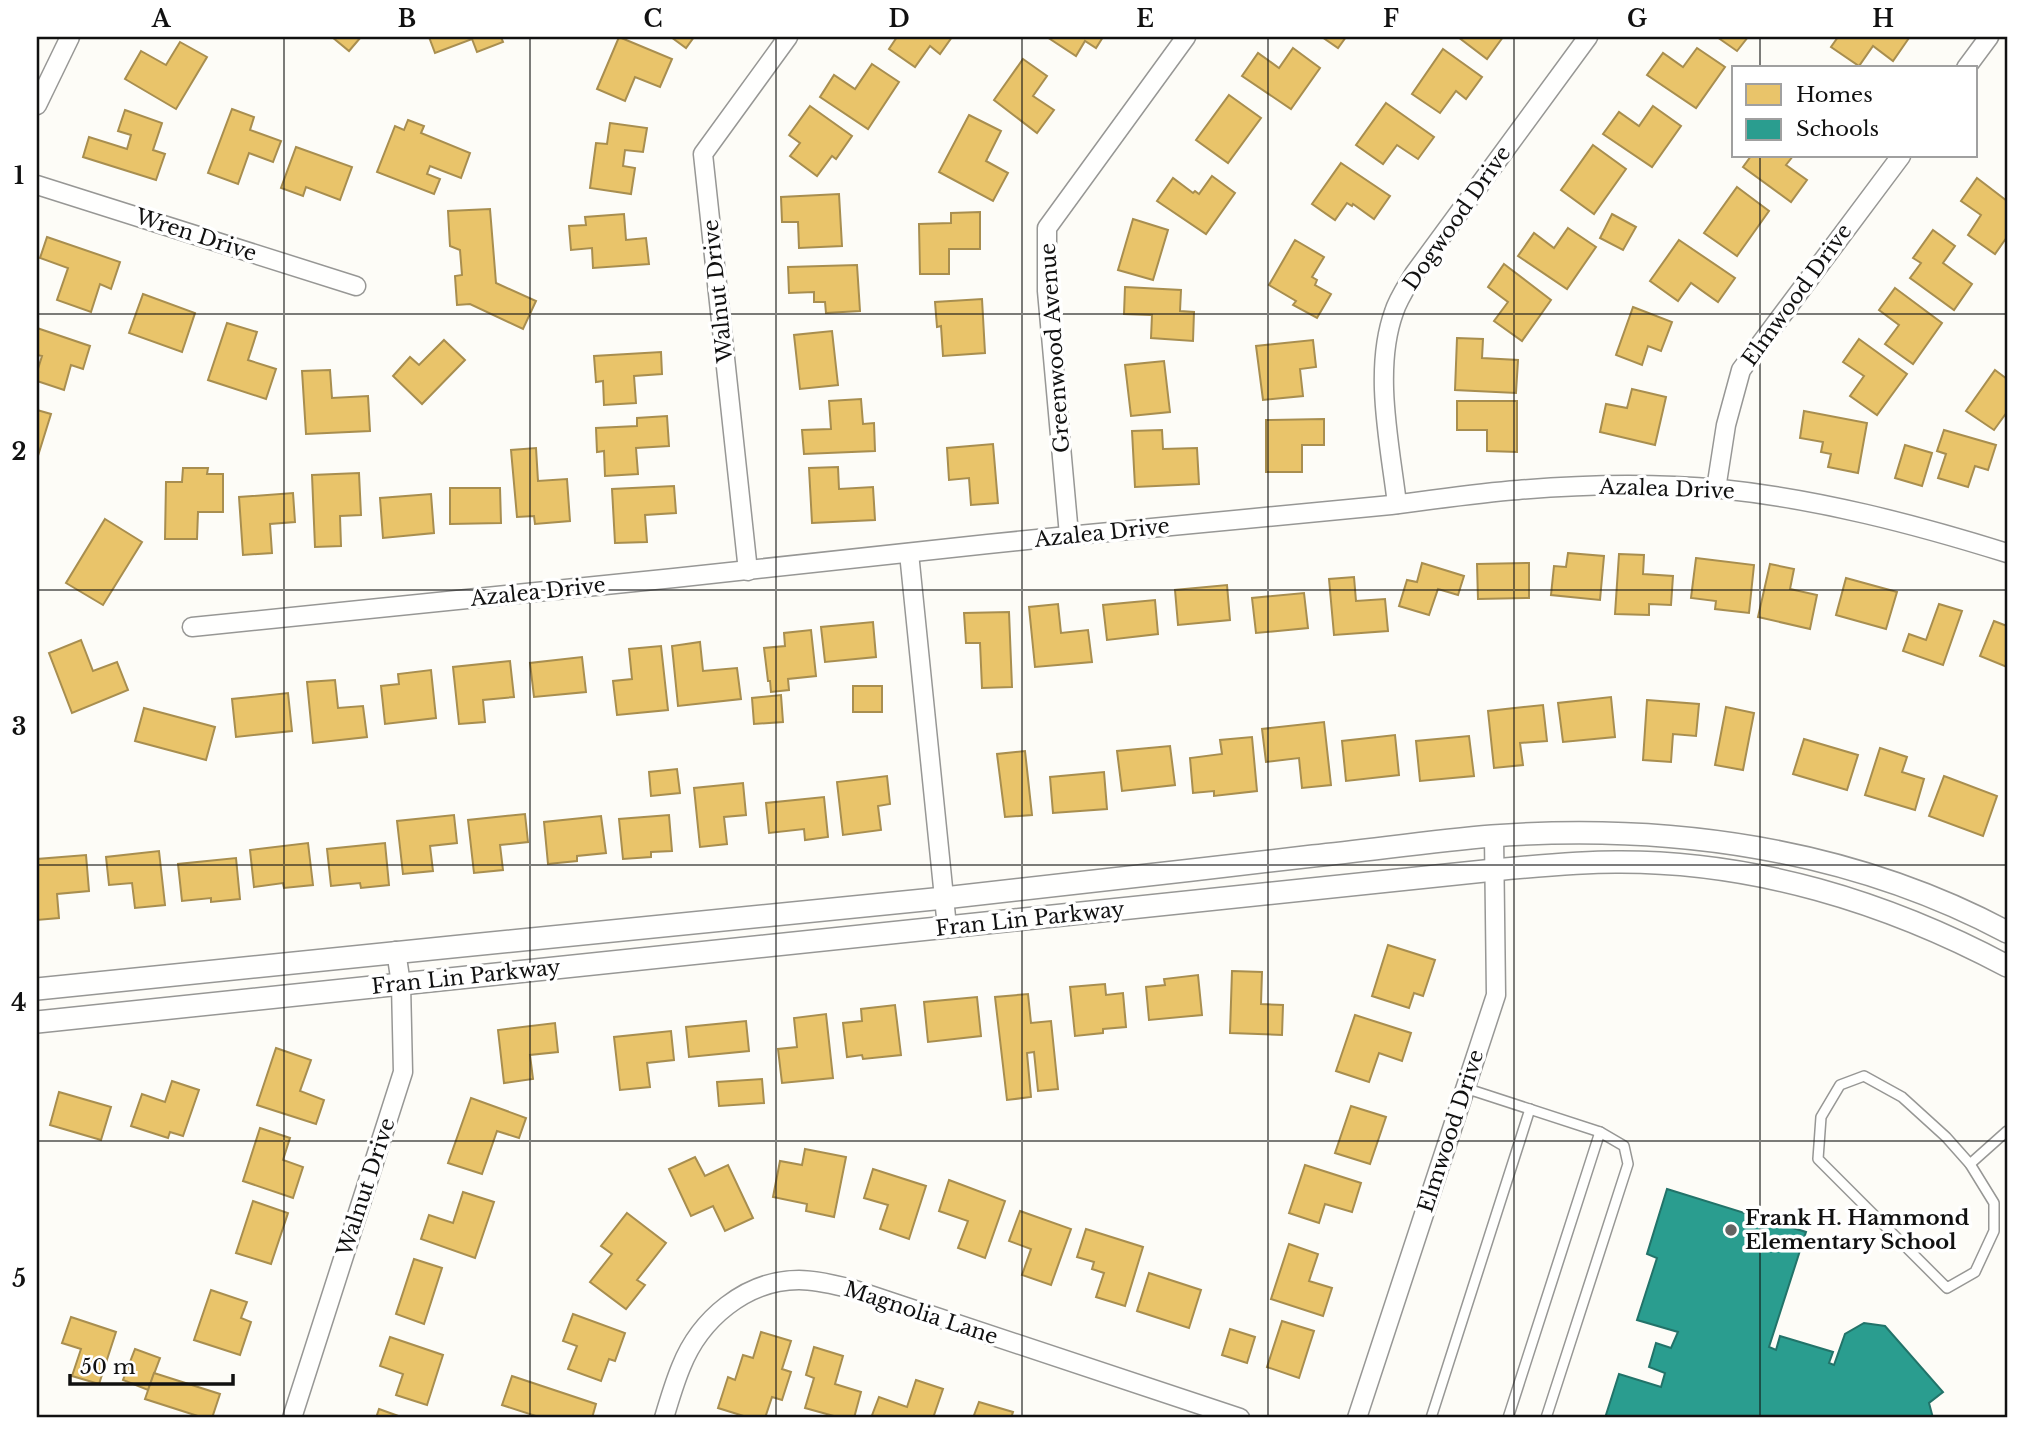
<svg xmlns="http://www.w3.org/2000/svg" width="2044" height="1455" viewBox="0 0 2044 1455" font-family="'Libre Baskerville',serif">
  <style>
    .homes { fill: #e9c46a; stroke: #a88e4f; stroke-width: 2 }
    .schools { fill: #2a9d8f; stroke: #227369; stroke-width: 2 }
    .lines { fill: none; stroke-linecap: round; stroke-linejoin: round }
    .service-casing { stroke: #979795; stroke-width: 12 }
    .minor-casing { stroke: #979795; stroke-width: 21 }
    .tertiary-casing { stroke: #979795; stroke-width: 24 }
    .service { stroke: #fffffe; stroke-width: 9 }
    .minor { stroke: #fffffe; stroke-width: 18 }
    .tertiary { stroke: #fffffe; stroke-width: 21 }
    .grid { fill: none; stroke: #111; stroke-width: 2; stroke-opacity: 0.55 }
    .poi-dot { fill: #646362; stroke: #fff; stroke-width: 2.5 }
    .labels { text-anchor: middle; stroke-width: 7; stroke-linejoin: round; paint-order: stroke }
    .street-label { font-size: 21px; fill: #111; stroke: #fff }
    .poi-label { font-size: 21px; font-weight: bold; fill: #111; stroke: #fff; text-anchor: start }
    .neatline { fill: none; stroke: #111; stroke-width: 2.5 }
    .grid-label { font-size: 23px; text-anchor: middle; font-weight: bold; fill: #111 }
  </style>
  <rect width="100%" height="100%" fill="#fdfcf7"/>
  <g class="homes">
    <path d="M332,37H361L349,51Z"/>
    <path d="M429,37H501L503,42L477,52L472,39L435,53Z"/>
    <path d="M619,37L672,59L660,87L635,77L625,101L597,89Z"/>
    <path d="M671,37H694L686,48Z"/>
    <path d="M897,37H952L940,54L930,46L915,67L889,49Z"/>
    <path d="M1047,37H1103L1096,48L1085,41L1076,56Z"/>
    <path d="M1322,37H1346L1338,48Z"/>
    <path d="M1458,37H1503L1487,59Z"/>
    <path d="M1717,37H1748L1737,51Z"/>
    <path d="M1838,37H1907L1909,38L1893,61L1873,46L1859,66L1831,47Z"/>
    <path d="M180,42L207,57L176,109L125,79L141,51L166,65Z"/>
    <path d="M1293,48L1320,68L1291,109L1242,76L1258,53L1279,68Z"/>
    <path d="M1697,48L1725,67L1696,108L1647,75L1663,53L1683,67Z"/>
    <path d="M1443,49L1482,77L1466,99L1456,91L1440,113L1412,94Z"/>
    <path d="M1023,59L1047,76L1033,96L1054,110L1037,133L994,100Z"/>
    <path d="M872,64L899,82L868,129L820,97L834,75L855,89Z"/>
    <path d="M1229,95L1261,118L1228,163L1196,140Z"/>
    <path d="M1386,103L1434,137L1418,159L1397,145L1383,164L1356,145Z"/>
    <path d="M810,106L852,136L836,159L832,156L817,176L790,156L800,143L789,135Z"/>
    <path d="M1653,106L1681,126L1652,167L1603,134L1619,112L1639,126Z"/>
    <path d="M232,109L254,117L250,130L281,141L273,162L249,153L238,184L208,173Z"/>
    <path d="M125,110L162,123L153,150L165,154L156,180L83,157L89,137L127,149L131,135L118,131Z"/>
    <path d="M969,115L1001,131L986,161L1008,173L993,201L939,172Z"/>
    <path d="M408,120L424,126L421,133L470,153L461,178L430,166L427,174L440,179L434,194L377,172L395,126L404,130Z"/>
    <path d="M610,123L647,128L643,152L625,150L623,166L635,168L631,194L590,188L596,143L607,144Z"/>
    <path d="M1593,145L1626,169L1594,214L1561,190Z"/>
    <path d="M296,147L352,167L340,200L306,187L303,196L281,188Z"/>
    <path d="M1751,156H1793L1786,165L1807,180L1791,202L1743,167Z"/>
    <path d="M1341,163L1390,196L1374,219L1353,204L1352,206L1347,203L1335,220L1312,204Z"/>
    <path d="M1212,176L1235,193L1206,234L1157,201L1173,178L1193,193L1195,191L1199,194Z"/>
    <path d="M1977,178L2007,201V237L1995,254L1968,235L1981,215L1961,201Z"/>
    <path d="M1737,187L1769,211L1737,256L1704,233Z"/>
    <path d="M839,194L842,246L799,248L798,222H782L781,197Z"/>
    <path d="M490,209L496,283L536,301L523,329L470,304L457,305L455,276L462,275L460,250L450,246L448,211Z"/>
    <path d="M980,212V249H949V274H920L919,224L951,223V213Z"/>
    <path d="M624,214L626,240L646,238L649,264L593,268L592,248L571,250L569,226L586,225L585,217Z"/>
    <path d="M1612,214L1636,227L1623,250L1600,238Z"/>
    <path d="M1133,219L1168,230L1153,280L1118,270Z"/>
    <path d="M1568,228L1596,247L1567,289L1518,256L1534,233L1554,248Z"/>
    <path d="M1933,230L1955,246L1943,263L1972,284L1954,310L1910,278L1921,263L1913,258Z"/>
    <path d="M47,237L120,262L111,289L100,284L91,312L57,300L68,268L40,258Z"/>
    <path d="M1295,240L1324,257L1312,277L1317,280L1315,285L1331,294L1317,318L1293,305L1296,301L1269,285Z"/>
    <path d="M1679,240L1735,278L1718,302L1691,283L1678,301L1650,281Z"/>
    <path d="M1504,264L1551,300L1522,341L1494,321L1508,302L1488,287Z"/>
    <path d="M857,265L860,311L826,313L825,302H814V292L789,293L788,267Z"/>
    <path d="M1125,287L1181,290L1180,311L1194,312L1193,341L1151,338L1152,315L1124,314Z"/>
    <path d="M1895,288L1942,323L1913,364L1885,344L1899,325L1879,310Z"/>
    <path d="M143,294L195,313L182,352L129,333Z"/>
    <path d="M982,299L985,353L943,356L941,326L937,327L935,302Z"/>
    <path d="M1633,307L1672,322L1661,351L1648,346L1642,365L1616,355Z"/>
    <path d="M227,323L257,332L248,360L276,369L266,399L208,380Z"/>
    <path d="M37,328L90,346L83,369L71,365L64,390L37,381V372L42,356L37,355Z"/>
    <path d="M832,331L838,385L800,389L794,335Z"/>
    <path d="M1457,338L1483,339L1482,358L1518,360L1516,393L1455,390Z"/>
    <path d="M1859,339L1907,374L1877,415L1850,396L1864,376L1843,362Z"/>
    <path d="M444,340L465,360L422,404L393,376L410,357L419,365Z"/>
    <path d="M1313,340L1316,367L1300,369L1303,396L1263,400L1256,346Z"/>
    <path d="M661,352L662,374L634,376L636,403L604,405L603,381L596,382L594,356Z"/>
    <path d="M1164,361L1170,412L1131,416L1125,365Z"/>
    <path d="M330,370L332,398L368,396L370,431L306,434L302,371Z"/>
    <path d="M1995,370L2007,379V412L1994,430L1966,411Z"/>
    <path d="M1632,389L1666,397L1655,445L1600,432L1606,404L1627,408Z"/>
    <path d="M861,399L863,424L874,423L875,451L804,454L802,430L831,429L829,401Z"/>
    <path d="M1457,401H1517V452L1487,451V430H1457Z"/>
    <path d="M37,410L51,414L37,459Z"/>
    <path d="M1804,411L1867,423L1858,473L1828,467L1831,454L1821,452L1823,442L1800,438Z"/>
    <path d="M667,416L669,446L636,448L638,474L605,476L604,451L597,452L596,428L637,426V418Z"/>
    <path d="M1324,419V445H1302V472H1266V420Z"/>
    <path d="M1162,430L1163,449L1197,448L1199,484L1135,487L1132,431Z"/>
    <path d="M1944,430L1996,445L1988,470L1975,466L1968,487L1938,478L1946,454L1937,451Z"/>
    <path d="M993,444L998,503L971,505L969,478L949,480L947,448Z"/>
    <path d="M1905,445L1932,453L1922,486L1895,478Z"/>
    <path d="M536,448L538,481L567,479L570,521L535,524L534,516L517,517L511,450Z"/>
    <path d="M838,467L839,489L873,487L875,520L812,523L809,468Z"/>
    <path d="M183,468H208L207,474H223V512H198L197,539H165L166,482H182Z"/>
    <path d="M359,473L361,515L340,516L341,546L315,547L312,475Z"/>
    <path d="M674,486L676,513L645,515L647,542L615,543L612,489Z"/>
    <path d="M450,488H500L501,523L450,524Z"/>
    <path d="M293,493L295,522L270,524L272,553L243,555L239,497Z"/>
    <path d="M431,494L434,533L383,538L380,498Z"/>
    <path d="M105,519L142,542L103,605L66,583Z"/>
    <path d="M1568,553L1604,556L1600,600L1551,595L1554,566L1566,567Z"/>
    <path d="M1619,554L1644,555L1643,574L1673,576L1671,605L1649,604V615L1615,614Z"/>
    <path d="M1696,558L1754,565L1749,613L1715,609L1716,601L1691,598Z"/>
    <path d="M1422,563L1464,576L1458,595L1438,589L1429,615L1399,606L1407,580L1417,582Z"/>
    <path d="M1529,563V598L1478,599L1477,564Z"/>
    <path d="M1770,564L1794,569L1790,589L1817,595L1810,629L1758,617Z"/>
    <path d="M1354,577L1356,601L1385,599L1388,631L1334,635L1329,579Z"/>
    <path d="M1846,578L1897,592L1886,629L1836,615Z"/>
    <path d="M1227,585L1230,620L1178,625L1175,590Z"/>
    <path d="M1304,593L1308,628L1256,633L1252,598Z"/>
    <path d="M1155,600L1158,634L1107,640L1103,605Z"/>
    <path d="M1058,604L1061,633L1088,630L1092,662L1035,667L1029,607Z"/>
    <path d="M1939,604L1962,611L1943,665L1903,651L1909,634L1926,640Z"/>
    <path d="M1009,612L1012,687L982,688L980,643H966L964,613Z"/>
    <path d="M1994,621L2007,626V667L1980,656Z"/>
    <path d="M873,622L876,657L825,662L821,627Z"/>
    <path d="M811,630L816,676L788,679L789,690L771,692L770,681H768L764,648L785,646L784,633Z"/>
    <path d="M81,640L93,671L117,662L128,690L72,713L49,653Z"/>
    <path d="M700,642L703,671L737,668L741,699L678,706L672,646Z"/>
    <path d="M661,646L668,710L617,715L613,681L632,679L629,649Z"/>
    <path d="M582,657L586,692L534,697L530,663Z"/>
    <path d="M510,661L514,697L483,700L485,722L459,724L453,667Z"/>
    <path d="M431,670L436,718L385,724L381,686L399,684L398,674Z"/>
    <path d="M335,680L338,708L363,706L367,737L313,743L307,682Z"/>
    <rect x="853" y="686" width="29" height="26"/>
    <path d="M288,693L292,731L236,737L232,699Z"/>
    <path d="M781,695L783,722L754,724L752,698Z"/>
    <path d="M1611,697L1615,737L1563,742L1558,703Z"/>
    <path d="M1647,700L1699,704L1696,736L1673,734L1671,762L1643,760Z"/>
    <path d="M1543,705L1547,741L1520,743L1523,765L1494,768L1488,711Z"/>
    <path d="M1726,707L1754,713L1743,770L1715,765Z"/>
    <path d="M144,708L215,727L206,760L135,741Z"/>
    <path d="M1324,722L1331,785L1302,788L1299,758L1266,762L1262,729Z"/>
    <path d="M1395,735L1399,775L1346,781L1342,741Z"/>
    <path d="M1469,736L1474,776L1420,781L1416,741Z"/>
    <path d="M1252,737L1257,791L1214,796V791L1193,793L1190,758L1222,754L1220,740Z"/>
    <path d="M1804,739L1858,755L1847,790L1793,774Z"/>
    <path d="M1170,746L1175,785L1122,791L1117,751Z"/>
    <path d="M1880,748L1907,757L1902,772L1924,779L1915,810L1865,795Z"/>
    <path d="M1025,751L1032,815L1005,817L997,754Z"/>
    <path d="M677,769L680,793L651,796L649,772Z"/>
    <path d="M1104,772L1107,809L1053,813L1050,777Z"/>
    <path d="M887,776L890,804L878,806L881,830L843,835L837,782Z"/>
    <path d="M1944,776L1997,796L1983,836L1929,816Z"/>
    <path d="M743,783L746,815L724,817L727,844L700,847L694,788Z"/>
    <path d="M824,797L828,837L805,840L804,829L769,833L766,803Z"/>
    <path d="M525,814L528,842L500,845L503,870L474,873L468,820Z"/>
    <path d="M454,815L457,843L430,846L433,871L403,874L397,821Z"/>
    <path d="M669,815L672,851L651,852V857L623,859L619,819Z"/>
    <path d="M601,816L606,853L577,856V861L548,864L544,822Z"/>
    <path d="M308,843L313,885L284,888L283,883L254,887L250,850Z"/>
    <path d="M385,843L389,885L361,888L360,883L331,886L327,849Z"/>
    <path d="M159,851L165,905L135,908L132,883L109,885L106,857Z"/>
    <path d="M86,855L89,891L57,894L59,918L37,920V859Z"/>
    <path d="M236,858L240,899L211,902V898L182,901L178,864Z"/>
    <path d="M1388,945L1435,960L1423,996L1414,993L1409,1008L1372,996Z"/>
    <path d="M1232,971L1262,972L1261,1004L1283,1005L1282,1035L1230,1033Z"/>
    <path d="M1198,975L1202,1015L1149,1020L1146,987L1165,985L1164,979Z"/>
    <path d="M1105,984L1106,995L1123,993L1126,1027L1103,1029V1033L1075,1036L1070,987Z"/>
    <path d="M1028,994L1031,1023L1051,1021L1058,1089L1038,1091L1034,1052L1027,1053L1031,1097L1007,1100L995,997Z"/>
    <path d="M977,997L981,1036L928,1042L924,1002Z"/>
    <path d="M895,1005L901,1055L863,1059L862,1055L847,1057L843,1023L862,1021L861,1009Z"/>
    <path d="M826,1014L833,1078L782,1083L778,1049L797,1047L794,1018Z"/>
    <path d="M1355,1015L1411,1033L1402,1061L1379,1053L1369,1082L1336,1071Z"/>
    <path d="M746,1021L749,1051L689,1057L686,1027Z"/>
    <path d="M555,1023L558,1052L530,1055L533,1079L504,1083L498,1030Z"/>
    <path d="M671,1031L674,1060L647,1063L650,1087L620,1090L614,1037Z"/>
    <path d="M276,1048L311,1060L300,1091L324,1100L316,1124L257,1105Z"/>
    <path d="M762,1079L764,1103L719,1106L717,1082Z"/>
    <path d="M172,1081L199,1090L183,1136L170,1132L168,1138L131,1126L142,1094L165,1102Z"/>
    <path d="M59,1092L111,1107L101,1140L50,1125Z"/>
    <path d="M471,1098L526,1118L519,1138L497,1131L482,1174L448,1163Z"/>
    <path d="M1351,1106L1386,1117L1370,1164L1335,1153Z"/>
    <path d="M260,1128L290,1138L283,1160L303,1167L293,1198L243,1181Z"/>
    <path d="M805,1149L846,1157L834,1217L806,1211L807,1204L773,1197L780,1161L802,1165Z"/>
    <path d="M695,1157L705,1176L728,1165L753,1218L725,1231L713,1206L691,1216L669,1169Z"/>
    <path d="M1305,1165L1361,1183L1352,1212L1325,1204L1319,1223L1289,1213Z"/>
    <path d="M873,1169L926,1186L909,1239L880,1229L888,1205L864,1198Z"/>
    <path d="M949,1180L1005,1201L985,1258L958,1248L968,1221L939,1211Z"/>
    <path d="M463,1192L494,1202L475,1258L421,1239L429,1215L453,1223Z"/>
    <path d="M253,1201L288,1213L271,1264L236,1253Z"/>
    <path d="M1020,1211L1071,1229L1051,1285L1022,1275L1031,1249L1009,1241Z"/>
    <path d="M627,1213L666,1243L637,1280L645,1285L626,1309L590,1282L612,1254L601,1246Z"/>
    <path d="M1086,1229L1143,1247L1125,1306L1096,1297L1104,1273L1092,1269L1094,1262L1077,1257Z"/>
    <path d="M1289,1244L1318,1254L1309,1281L1332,1288L1323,1316L1271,1299Z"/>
    <path d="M414,1259L442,1268L424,1324L396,1314Z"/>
    <path d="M1149,1273L1201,1290L1189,1328L1137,1311Z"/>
    <path d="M211,1290L247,1302L241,1318L251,1322L240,1355L194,1340Z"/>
    <path d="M573,1314L625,1333L615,1361L609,1359L601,1381L568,1369L577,1346L563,1341Z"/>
    <path d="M71,1317L116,1332L99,1384L72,1376L81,1349L62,1343Z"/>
    <path d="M1282,1321L1314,1331L1299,1378L1267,1367Z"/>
    <path d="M1230,1329L1255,1337L1247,1363L1222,1355Z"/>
    <path d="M761,1332L791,1341L782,1369L791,1372L782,1400L772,1397L765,1418H750L718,1408L728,1377L735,1380L743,1355L753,1358Z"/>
    <path d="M390,1337L443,1355L427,1405L396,1395L403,1374L380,1366Z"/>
    <path d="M814,1347L843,1356L835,1384L861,1392L854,1418H841L805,1408L814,1378L806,1375Z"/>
    <path d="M135,1349L160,1358L148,1390L123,1380Z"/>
    <path d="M154,1373L220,1394L212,1418H204L145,1399Z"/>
    <path d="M512,1376L596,1404L592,1418H542L502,1405Z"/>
    <path d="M916,1380L943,1389L933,1418H871L879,1397L907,1407Z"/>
    <path d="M979,1402L1013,1412L1011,1418H973Z"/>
    <path d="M379,1409L404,1418H376Z"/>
  </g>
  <path class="schools" d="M1667,1189L1806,1232L1769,1347L1776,1350L1780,1336L1833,1352L1829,1363L1834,1365L1845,1334L1864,1323L1885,1326L1943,1392L1929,1403L1933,1418H1605L1619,1374L1661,1387L1665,1373L1649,1367L1656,1343L1671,1348L1678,1332L1637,1320L1657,1258L1647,1254Z"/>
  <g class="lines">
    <g class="service-casing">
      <g id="service">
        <path d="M1864,1076L1902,1097L1946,1137L1970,1164L1994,1203V1231L1975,1272L1947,1288L1818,1159L1821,1117L1840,1085Z"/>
        <path d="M1465,1088L1600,1132L1624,1146L1628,1164L1546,1418"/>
        <path d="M1970,1164L2007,1131"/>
        <path d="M1431,1418L1530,1109"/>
        <path d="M1508,1418L1600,1132"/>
      </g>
    </g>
    <g class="minor-casing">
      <g id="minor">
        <path d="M1966,68L1989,37"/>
        <path d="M37,105L70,37"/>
        <path d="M37,185L356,286"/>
        <path d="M1716,489L1726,425L1741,370L1901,156"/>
        <path d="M1397,504C1390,445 1373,370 1394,312C1398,299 1407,286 1414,274L1588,37"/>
        <path d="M1069,535L1047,291V228L1186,37"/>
        <path d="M909,553L947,927"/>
        <path d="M748,571L703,154L788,37"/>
        <path d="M192,627C457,600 723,574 988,544C1122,530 1256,518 1391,505C1433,500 1476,493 1518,490C1585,484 1654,483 1721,489C1818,499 1914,524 2007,553"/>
        <path d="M292,1418L403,1072L401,984L396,951"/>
        <path d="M664,1418C669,1401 674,1384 681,1367C700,1319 746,1280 799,1280C818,1280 835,1285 852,1289L1240,1418"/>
        <path d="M1357,1418L1496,995L1494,836"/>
      </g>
    </g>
    <g class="tertiary-casing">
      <g id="tertiary">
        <path d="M37,989C339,957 642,929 944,898C1067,885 1190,870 1313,856C1372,850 1432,841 1492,836C1669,823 1849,848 2007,932"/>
        <path d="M37,1022L1494,870C1535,866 1576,862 1616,862C1753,861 1887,902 2007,966"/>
      </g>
    </g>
    <use href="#service" class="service"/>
    <use href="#minor" class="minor"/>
    <use href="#tertiary" class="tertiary"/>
  </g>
  <path class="grid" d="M284,37V1418M530,37V1418M776,37V1418M1022,37V1418M1268,37V1418M1514,37V1418M1760,37V68M1760,156V1418M37,314H2007M37,590H2007M37,865H2007M37,1141H2007"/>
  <circle class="poi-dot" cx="1731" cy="1230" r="7"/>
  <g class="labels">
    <g class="street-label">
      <text transform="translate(1457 218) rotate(-55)" y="7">Dogwood Drive</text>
      <text transform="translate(196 235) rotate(18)" y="7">Wren Drive</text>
      <text transform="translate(718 291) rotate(-96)" y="7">Walnut Drive</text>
      <text transform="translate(1797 295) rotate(-54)" y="7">Elmwood Drive</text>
      <text transform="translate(1055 348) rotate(-94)" y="7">Greenwood Avenue</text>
      <text transform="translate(1667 489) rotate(2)" y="7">Azalea Drive</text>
      <text transform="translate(1102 533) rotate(-6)" y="7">Azalea Drive</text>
      <text transform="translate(538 592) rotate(-6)" y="7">Azalea Drive</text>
      <text transform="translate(1030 919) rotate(-6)" y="7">Fran Lin Parkway</text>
      <text transform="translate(466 977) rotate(-6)" y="7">Fran Lin Parkway</text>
      <text transform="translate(1451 1131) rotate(-72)" y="7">Elmwood Drive</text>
      <text transform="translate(366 1187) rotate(-72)" y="7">Walnut Drive</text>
      <text transform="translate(921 1313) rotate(18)" y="7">Magnolia Lane</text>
    </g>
    <g class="poi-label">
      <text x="1745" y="1225">Frank H. Hammond<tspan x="1745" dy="24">Elementary School</tspan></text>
    </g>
  </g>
  <rect width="2044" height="1455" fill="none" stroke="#ffffff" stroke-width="77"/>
  <rect x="1732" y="66" width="245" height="91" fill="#ffffff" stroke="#a0a0a0" stroke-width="2"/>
  <rect x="1746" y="84" width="35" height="21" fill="#e9c46a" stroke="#a0a0a0" stroke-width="2"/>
  <text x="1796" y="102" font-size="21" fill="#111111">Homes</text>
  <rect x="1746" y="119" width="35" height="21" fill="#2a9d8f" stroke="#a0a0a0" stroke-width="2"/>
  <text x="1796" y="136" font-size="21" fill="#111111">Schools</text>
  <path d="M70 1374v10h163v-10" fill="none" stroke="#111111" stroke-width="3.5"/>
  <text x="80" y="1374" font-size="21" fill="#111111" stroke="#ffffff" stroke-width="5" paint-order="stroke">50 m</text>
  <rect x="38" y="38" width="1968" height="1378" class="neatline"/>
  <g class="grid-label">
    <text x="161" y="27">A</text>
    <text x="407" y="27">B</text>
    <text x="653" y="27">C</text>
    <text x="899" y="27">D</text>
    <text x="1145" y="27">E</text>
    <text x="1391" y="27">F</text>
    <text x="1637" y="27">G</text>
    <text x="1883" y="27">H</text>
    <text x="19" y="184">1</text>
    <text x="19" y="460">2</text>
    <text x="19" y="735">3</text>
    <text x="19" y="1011">4</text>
    <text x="19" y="1287">5</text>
  </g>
</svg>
